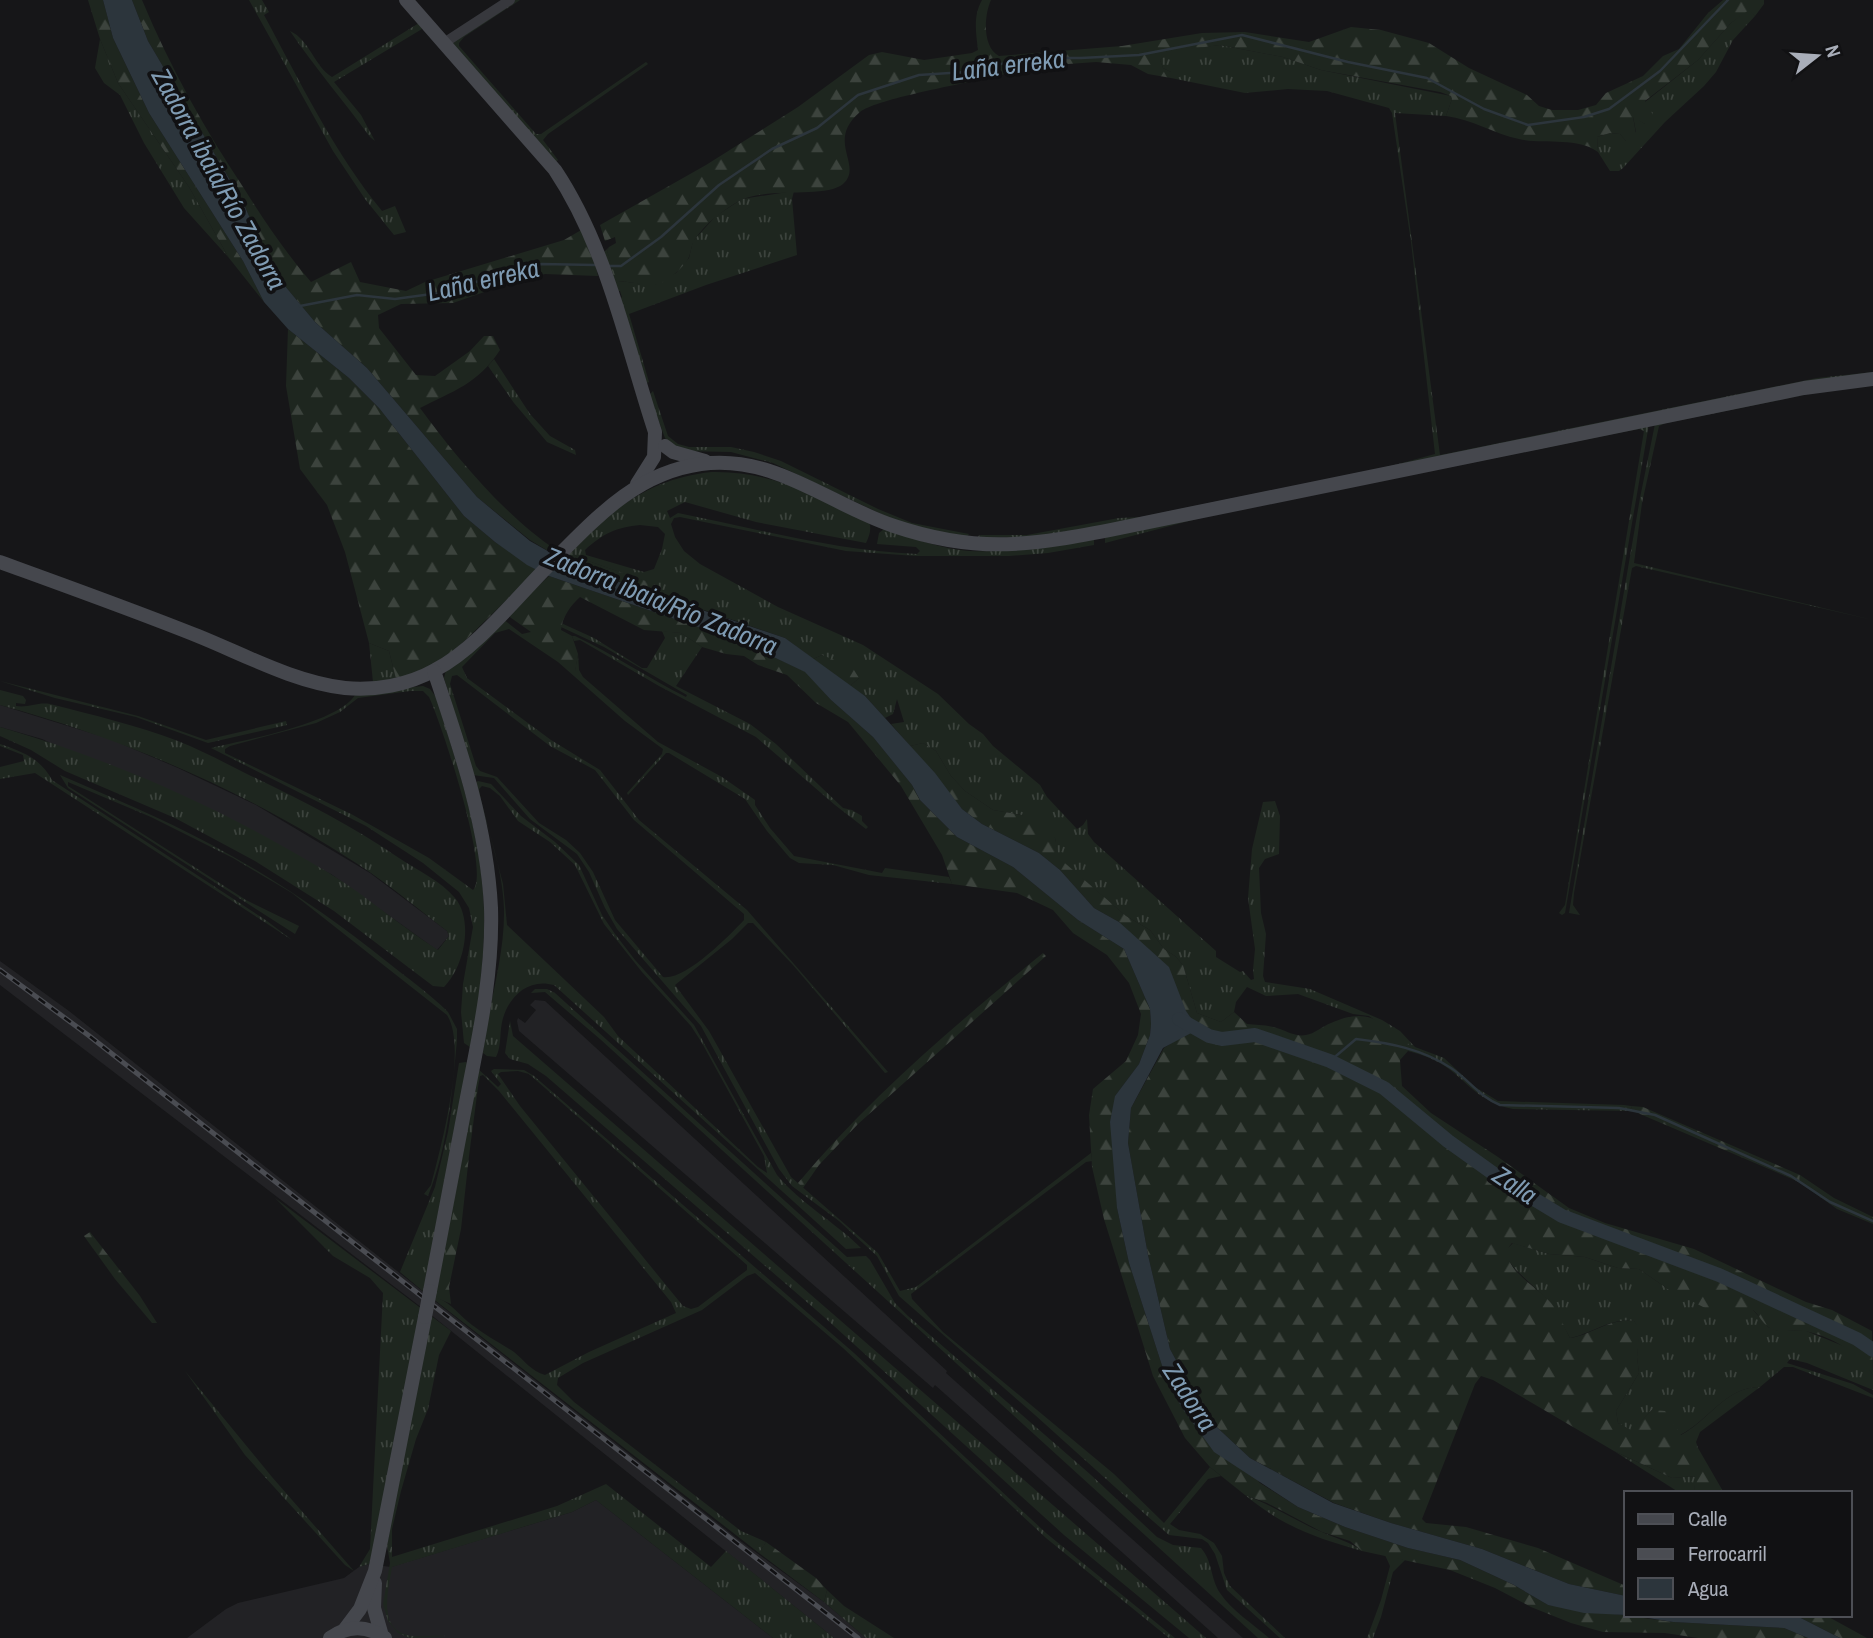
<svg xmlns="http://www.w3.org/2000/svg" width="1873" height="1638" viewBox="0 0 1873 1638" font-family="'Archivo Narrow',sans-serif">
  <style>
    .built { fill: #222225 }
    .grass { fill: url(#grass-tufts); fill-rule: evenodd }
    .forest { fill: url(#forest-firs) }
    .water { fill: #2c353c }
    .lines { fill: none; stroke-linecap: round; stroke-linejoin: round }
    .stream { stroke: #2c353c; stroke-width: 2.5 }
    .river { stroke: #2c353c; stroke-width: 14 }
    .street { stroke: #37383d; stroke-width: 10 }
    .secondary { stroke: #45474d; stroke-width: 14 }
    .rail-casing { stroke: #4a4c52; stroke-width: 5 }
    .rail { stroke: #111113; stroke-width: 2.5; stroke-dasharray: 8; stroke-linecap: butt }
    .secondary-bridge { stroke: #45474d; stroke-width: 14 }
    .labels { text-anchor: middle; stroke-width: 7; stroke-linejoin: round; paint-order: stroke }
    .water-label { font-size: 26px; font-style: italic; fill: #7f9bb3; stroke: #111113 }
  </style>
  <defs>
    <pattern id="grass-tufts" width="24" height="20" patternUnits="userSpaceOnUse" patternTransform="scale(1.75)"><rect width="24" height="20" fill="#1e261f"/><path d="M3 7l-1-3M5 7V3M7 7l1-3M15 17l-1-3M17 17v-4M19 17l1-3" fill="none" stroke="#3c433d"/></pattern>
    <pattern id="forest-firs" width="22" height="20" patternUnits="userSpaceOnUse" patternTransform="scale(1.75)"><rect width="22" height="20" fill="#1e261f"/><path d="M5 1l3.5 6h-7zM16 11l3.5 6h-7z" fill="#3c433d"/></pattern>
  </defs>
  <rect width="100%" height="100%" fill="#161618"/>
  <g class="built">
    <path d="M0,705L110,739L178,768L256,805L370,873L447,931L449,936L437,950L331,874L42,739L0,727Z"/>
    <path d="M0,961L69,1011L474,1332L739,1540L824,1602L866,1638H834L430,1314L0,985Z"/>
    <path d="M535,1000L545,1001L947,1371L946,1373L1243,1638H1218L935,1385L933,1388L519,1031L517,1021L518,1018L525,1023L536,1010L530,1005Z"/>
    <path d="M596,1500L773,1638H187L226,1609L238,1603L344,1578L359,1567L369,1564L391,1567L572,1512Z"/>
  </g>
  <g class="grass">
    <path d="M249,0H262L269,12L264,15C300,82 334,152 382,211L395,206L406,232L394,235L365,199L333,151Z"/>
    <path d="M515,0H520L464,37L459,43V46L536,134H541L646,62L648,64L548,134L543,140L558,160L556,162L453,45V41Z"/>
    <path d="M1749,9L1755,16L1733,40L1716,72L1704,86L1665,122L1623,168L1619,171H1610L1598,152L1597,137L1610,133L1620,134L1626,141L1636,132L1633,116L1645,124L1648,108L1645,102L1698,60L1731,23Z"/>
    <path d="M419,23L422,29L334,82L361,115L375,141L370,137C344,101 315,68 290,31C310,40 314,66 332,77Z"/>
    <path d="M100,39L118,83L189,187L229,258L184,208L144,143L120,95L104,83L95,68Z"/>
    <path d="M1220,45L1283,57L1321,70L1451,96L1452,99L1446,116L1395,113L1440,455L1817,378L1873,372L1133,521L1034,537L979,538L978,536L981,535H1027L1119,518L1141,517L1391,466L1435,454L1411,242L1392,113L1389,108L1327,91L1288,89L1245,93L1171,78V72L1163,68L1160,60L1168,51Z"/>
    <path d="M794,191L792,199L797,255L706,285L629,314L649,382L645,384L617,300L622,297L620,291L616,292L604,252L609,247L607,251L618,281L655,285L676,273L689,258L693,241L716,216L742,199Z"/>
    <path d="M494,359L530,414L550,436L575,450L576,455L547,442L514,403L488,366Z"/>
    <path d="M653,391L668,436L678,444L689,447H731L754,452L781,461L878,509L912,523L969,534L966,538L943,534L894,520L773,463L731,452L684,451L670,444L665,438L649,395Z"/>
    <path d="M1824,391L1666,423L1659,426L1642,503L1634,563L1873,620L1636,566L1632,568L1574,893L1573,905L1580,915L1569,913L1640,498L1655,424Z"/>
    <path d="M1646,423L1649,424L1565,913L1562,915L1559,913L1565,905L1644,431L1639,429L1603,436L1212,515L1105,543V538L1107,537L1142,528Z"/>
    <path d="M712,472C773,471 815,496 869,522C872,529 869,536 866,543L756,522L685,502L667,511L670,518L678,513C757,529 837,551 917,554L920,551L916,547L877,544L879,533L884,529C911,537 940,549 969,551C1011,553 1053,545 1094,539V545L1048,553L1009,556H916L846,551L680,517L674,518L671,524L675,537L684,551L700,564L778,607L863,645L938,694L969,724L983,734L993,746L1040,785L1047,797L1077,829L1083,825L1087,819L1088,834L1094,842L1216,951V957L1240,972L1243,971L1251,980L1254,979L1253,970L1255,949L1248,898L1252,849L1263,802L1275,801L1280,816L1279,854L1265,859L1259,868L1261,913L1266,934L1263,976L1265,982L1310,989L1382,1020L1400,1031L1415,1047L1444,1058L1475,1087L1498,1101L1624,1105L1631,1106L1633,1111L1513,1109C1471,1100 1467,1076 1434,1060C1426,1056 1416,1053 1408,1051V1044L1369,1016L1353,1014L1298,994L1266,996L1247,987L1236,1002L1234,1012L1221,1022L1197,1013L1183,965L1175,956L1164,949L1150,930L1126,916L1058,858L1055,838L1022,815L993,810L965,791L951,776L936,751L923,743L910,746L891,724L904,722L897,699L893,714L885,718L865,696L850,686L859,678L822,655L813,659L785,638L646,590L648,582L577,557L569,551C612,509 651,478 712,472ZM640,525L658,527L665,534L662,549L654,569L644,572L586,555L585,550C602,534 617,527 640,525Z"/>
    <path d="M503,619L522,634L531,632L575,671L578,654L579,670L583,677L658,742L722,777L755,800V805L770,828L794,856L882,873L885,868L949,877L952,884L869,875L833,865L799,863L790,858L767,831L745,799L669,753H666L628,795L627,793L662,754L663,749L625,721L558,662L509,629L495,633L462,667L467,678L551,740L600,770L639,820L747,910L888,1072L885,1073L793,965L753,923H748L732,939L675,985L709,1031L791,1177L878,1253L900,1291L916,1287L1091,1153L1092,1161L1086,1162L911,1294L912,1299L943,1332L1114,1474L1164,1523L1210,1467L1221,1476L1208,1479L1170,1524L1179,1530L1200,1534L1214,1543L1222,1556L1224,1573L1230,1586L1285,1638H1280L1227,1590L1215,1554L1208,1543L1202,1539L1169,1535L1146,1515L1035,1415L899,1296L877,1256L839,1221L792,1186L779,1169L701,1026L617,929L605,908L589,872L577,854L530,819L494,778L473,775L444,678L446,670ZM457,675L550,746L595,770L634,820L744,914V920C729,936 685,981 663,977L615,920L593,872L580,853L566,840L539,823L497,777L480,771L476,766L450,684L452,676Z"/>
    <path d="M561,623L594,638L642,668H647L665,638L662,631L681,633L702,647L676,686L750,724L776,744L843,808L852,810L862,816V821L868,827L866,829L835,805L756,737L659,686L580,640L574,641L572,636H575C613,654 648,678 686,697L687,695L604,647L561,627Z"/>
    <path d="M369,643L389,651L396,679L373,682Z"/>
    <path d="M0,681L138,716L206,740L286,721L287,725L208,743L136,717L55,698Z"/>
    <path d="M423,686L430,689L436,697C458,767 482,836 484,911C485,955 479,1000 473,1044L470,1047L464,1043L461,1012L463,984L473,927L469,908L459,892L423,863L366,826L211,748C241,741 344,722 356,693ZM410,691H423L429,697C441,722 491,872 473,890L429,858L353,815L225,753V749L230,746L316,723L340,712L358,698Z"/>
    <path d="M0,690L23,696L26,700L25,704L16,703V706C29,708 37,702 50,704C93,715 136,725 178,741C201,750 223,762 245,773C297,798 351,825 399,858C417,870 441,881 455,898C474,921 464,967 444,987L433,986L334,911L255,861L175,818L65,771L31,750L0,736V727C117,761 225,810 329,873C367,896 400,926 438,950L449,936L447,931C422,912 397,891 371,873C259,797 130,740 0,705Z"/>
    <path d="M0,744C23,752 40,758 52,780L267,921L292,940L35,773L0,779V767L24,761L23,755L0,746Z"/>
    <path d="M60,775C111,797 161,818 210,844C272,877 331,917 386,961C407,978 429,993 448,1012L457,1029V1040C452,1092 448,1147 428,1196L424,1194L431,1185C441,1147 468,1047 447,1015L292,893L233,858L151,817L68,782V786L246,900L299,926L295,934L68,788Z"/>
    <path d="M478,781L491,784L521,816L555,842L579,865L602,915L615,934L635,960L694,1025L777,1175C801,1204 835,1222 861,1248L846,1249L554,985C529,978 510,995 503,1018C499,1031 502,1045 496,1057L487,1056L483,1053C488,1004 505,958 504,909C503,867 486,824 475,783ZM482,786L490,788L500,796L518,821L550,842L575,865L604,924L642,972L691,1026L702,1043L764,1156L767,1173L758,1167L618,1036L604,1017L507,925L503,884L481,800L479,789Z"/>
    <path d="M535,989H547L555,993L847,1257L866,1256L870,1260L895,1303L908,1316L1091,1475L1157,1537L1173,1545L1201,1548C1213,1562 1210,1578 1220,1593C1231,1610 1253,1624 1269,1638H1258L600,1039L545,992L531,993Z"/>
    <path d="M510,1021L513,1036L1206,1638H1189L1064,1535L823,1316L546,1076L528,1064L510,1059L505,1053Z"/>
    <path d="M466,1062L468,1066L424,1292L400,1272L435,1187L448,1132L459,1063Z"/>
    <path d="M478,1069L498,1087L501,1084L491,1071L494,1069L524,1070L534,1076L854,1353L1046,1533L1175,1638H1169L1046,1538L843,1348L755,1273L747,1276L702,1310L583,1363L558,1378L557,1385L574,1402L741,1531L766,1542L759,1553L432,1298ZM518,1071L529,1074L747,1265V1270L698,1307L691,1309L683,1306L520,1106L498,1074L501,1072ZM483,1075L499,1091L671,1302L676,1313L589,1352L545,1375C531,1371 525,1361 514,1352C500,1343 485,1335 472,1325C459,1315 452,1304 438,1298L464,1156H469L478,1087L480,1076Z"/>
    <path d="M1800,1175L1834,1198L1873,1217V1224L1837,1209L1799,1182Z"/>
    <path d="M275,1198L451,1331L439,1355L428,1409L416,1439L401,1491L392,1529V1557L557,1506L606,1484L711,1567L726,1551L834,1638H773L596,1500L572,1512L392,1567C389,1588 377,1627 407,1635C418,1638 433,1635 446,1636L410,1638L398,1633L388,1621L383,1604L390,1563L387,1545L391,1521L379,1534L369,1564L359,1567L370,1549L383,1293L370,1278L333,1256Z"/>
    <path d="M1513,1243L1549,1254L1585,1257L1618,1268L1639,1269L1668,1289L1753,1310L1768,1327L1778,1331L1804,1330L1848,1348L1863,1360L1873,1375V1390L1807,1363L1790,1359L1787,1363L1853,1384L1873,1395V1398L1793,1367H1784L1760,1387C1727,1386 1708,1421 1680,1435L1652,1410L1631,1431L1618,1423L1616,1411L1639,1373L1637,1357L1639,1329L1634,1321C1612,1317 1590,1334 1570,1338L1551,1303L1515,1269L1506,1257L1507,1249Z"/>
    <path d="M185,1371L272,1477L354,1571L345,1565L245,1455Z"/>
    <path d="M1614,1451L1672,1478L1696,1476L1694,1493H1680Z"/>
    <path d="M1245,1495C1272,1505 1295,1521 1322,1532C1337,1539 1349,1541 1362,1551C1316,1538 1282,1526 1245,1495Z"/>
    <path d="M1385,1555L1405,1560L1393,1572L1381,1617L1373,1638H1367L1381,1600L1390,1566Z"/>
    <path d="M827,1590L844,1606L894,1638H866L824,1602Z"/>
  </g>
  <g class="forest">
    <path d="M88,0H103L113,38L149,113L243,261L264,302L229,258L189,187L118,83L100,39Z"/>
    <path d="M132,0H142C170,67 205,130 245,190C265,222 286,253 311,282L351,262L360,282L406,291L425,282L564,240L583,229L591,246L598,276L545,274L510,283L453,303L401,304L378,315L379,328L416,375L435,376L470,351L484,336H493L500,350C478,384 453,391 420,408C455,456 506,517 556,550L553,554L530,540L477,497L367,368L315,322L285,286L264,251L243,202L148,41Z"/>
    <path d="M982,0H991C984,15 982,47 999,56L1122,46L1202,33L1245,32L1309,42L1351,27L1381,30L1429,43L1469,68L1527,95L1539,106L1552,110H1578L1596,105L1606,93L1643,76L1663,56L1679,49L1708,13L1723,0H1764V4L1755,16L1749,10L1731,23L1698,60L1645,101L1652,113L1653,121L1645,124L1633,117L1637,140L1635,147L1626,141L1620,134L1610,133L1597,137L1598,152C1576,136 1545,145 1519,139C1494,134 1472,119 1446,116L1452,99L1451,96L1440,92L1321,70L1283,57L1220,45L1168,52L1160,60L1163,68L1171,72V78L1148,74L1131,65L1096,62L1013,68C1000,79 989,78 973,81C951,86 875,100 860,112C825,142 864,165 843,184C825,199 766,186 739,201C722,211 706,223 695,239C691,245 691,253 688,259C682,269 666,283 655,285C644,286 629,281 617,281L607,251L609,247L616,243L615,237L605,241L600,225L706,165L798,107L869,55L882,52L924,60L972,53L978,50C976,32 973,16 982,0Z"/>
    <path d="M288,329L349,378L379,408L464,516L495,542L537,570L446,659L424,671L396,679L389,651L369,643L345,552L327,505L300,469L286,386Z"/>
    <path d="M569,551L577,557L649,582L646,590L587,571L563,559Z"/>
    <path d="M549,576L701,628L765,653L806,672L831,700L873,737L912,785L920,800L957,837L1013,867L1078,920L1124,949L1150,1009L1151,1024L1150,1035L1139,1064L1115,1096L1117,1208L1129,1263L1166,1378L1260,1483L1298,1507L1345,1527L1408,1548L1460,1560L1514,1585L1548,1605L1673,1622L1784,1628L1808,1638H1698L1665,1633L1603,1632L1571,1623L1531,1607L1495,1588L1450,1570L1362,1551L1350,1541L1322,1532L1267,1503L1245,1495L1210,1467L1185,1438L1153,1376L1104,1219L1092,1167L1089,1115L1093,1089L1126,1061L1138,1035L1141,1014L1129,983L1107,955L1073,933L1053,910L1017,893L952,884L942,855L901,786L848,722L816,703L787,675L758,665L744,656L726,654L702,647L681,633L644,630L580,597C571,605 562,617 561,630L572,636L578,654L575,672L554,655L532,642L531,632L507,615Z"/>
    <path d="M822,655L852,667L859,678L850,686L813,659Z"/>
    <path d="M923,743L936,751L951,776L965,791L993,810L1022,815L1047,824L1055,838L1059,858L1126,916L1150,930L1164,949L1175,956L1183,965L1197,1013L1221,1022L1234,1012L1247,1024C1257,1025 1270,1025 1280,1029C1288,1032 1297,1037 1306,1035C1314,1034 1323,1026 1331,1023C1370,1006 1378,1022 1409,1044L1408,1051L1400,1060L1402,1086L1431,1113L1498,1157L1569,1208L1605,1223L1694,1249L1806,1302L1832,1310L1872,1331L1873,1375C1857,1352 1833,1337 1805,1331C1793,1328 1778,1336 1767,1326C1762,1322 1759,1315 1753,1310L1743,1314L1711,1311L1668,1289L1639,1269L1618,1268L1585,1257L1549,1254L1512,1243C1493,1263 1539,1288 1551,1303C1559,1313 1564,1327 1570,1338C1591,1335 1612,1317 1634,1321L1640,1329L1637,1357L1639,1373L1616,1411L1618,1423L1631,1430L1652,1410L1665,1411L1681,1435C1708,1421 1727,1386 1760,1387L1700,1432L1696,1442L1698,1448L1724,1493H1694L1695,1476L1672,1478L1614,1451L1493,1380L1481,1376L1475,1384L1422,1519L1426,1523L1466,1527L1538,1548L1626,1586V1596L1569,1584L1482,1549L1391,1523L1334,1503L1250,1458L1208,1419L1170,1349L1148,1255L1128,1143L1131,1108L1164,1048L1184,1035L1193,1021L1119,922L1094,908L1060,870L1039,853L982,824L962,809L910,746Z"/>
    <path d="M1043,953L1046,956L858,1124L819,1165L803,1188L798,1183C870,1097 956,1024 1043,953Z"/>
    <path d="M1631,1106L1643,1107L1800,1175L1799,1182L1633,1111Z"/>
    <path d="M464,1155L469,1156L461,1229L449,1287L451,1304L437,1298Z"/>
    <path d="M90,1232L140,1296L157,1323H152L115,1279L84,1236Z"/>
    <path d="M766,1542L816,1578L827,1590L824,1602L759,1553Z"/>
    <path d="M1795,1615H1825L1867,1638H1840Z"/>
  </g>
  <g class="water">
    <path d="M103,0H132L148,41L243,202L264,251L285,286L315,322L367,368L477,497L530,541L553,554L587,571L785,638L865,696L935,773L962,809L982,824L1039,853L1060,870L1094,908L1119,922L1169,967L1186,1011L1193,1021V1032L1163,1048L1131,1108L1128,1143L1148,1255L1170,1349L1208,1419L1250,1458L1333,1503L1391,1523L1482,1549L1569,1584L1626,1596V1615L1584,1613L1548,1605L1514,1585L1460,1560L1408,1548L1345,1527L1298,1507L1214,1452L1182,1408L1166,1378L1129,1263L1117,1208L1110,1122L1115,1096L1139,1064L1150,1035L1151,1024L1150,1009L1124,949L1078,920L1013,867L957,837L920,800L912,785L873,737L831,700L805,672L765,653L701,628L549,576L527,565L495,542L464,516L379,408L349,378L288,329L264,302L243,261L149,113L113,38Z"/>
    <path d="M1629,1615H1795L1840,1638H1808L1784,1628L1673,1622Z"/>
  </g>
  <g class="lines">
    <g class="stream">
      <path d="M609,266H621L661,237L719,185L772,149L817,128L858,95L919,75L965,72L1028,58H1081L1139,55L1242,35L1348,62L1427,78L1484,109L1528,125L1584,117L1609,109L1660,71L1728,0"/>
      <path d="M300,306L357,295L395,299L446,292L506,272L541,264L595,265"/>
      <path d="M1330,1061L1356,1039C1390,1043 1422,1049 1451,1068C1469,1080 1480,1097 1500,1105L1619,1108L1655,1115L1791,1176L1830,1202L1873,1221"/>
    </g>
    <path class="river" d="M1179,1019L1209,1036L1222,1039L1255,1035L1330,1061L1384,1088L1448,1141L1501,1179L1562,1216L1719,1275L1857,1339L1873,1350"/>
    <path class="street" d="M444,43L510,0"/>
    <g class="secondary">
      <path d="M406,0L555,170C607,248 626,344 655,432L654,457L637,484"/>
      <path d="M665,446L673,452L705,461"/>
      <path d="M0,562C66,586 133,610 198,636C245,655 294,682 345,688C375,691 408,685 435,670C476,649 516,598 549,565C594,520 635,473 701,464C774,454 828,504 894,526C980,555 1034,545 1120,528L1804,388L1873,379"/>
      <path d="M430,1291C443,1225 455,1158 468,1092C480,1032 493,970 491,908C487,826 460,748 434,671"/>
      <path d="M375,1583L374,1608L382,1636"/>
      <path d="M345,1629L360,1609L375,1571L425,1317"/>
      <path d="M330,1638C348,1625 367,1625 385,1638"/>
    </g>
    <g class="rail-casing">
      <path id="rail" d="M0,970L88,1035L858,1638"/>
    </g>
    <use href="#rail" class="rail"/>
    <path class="secondary-bridge" d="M425,1317L430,1291"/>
  </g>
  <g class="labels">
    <g class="water-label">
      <text transform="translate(1008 65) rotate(-7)" y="9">Laña erreka</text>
      <text transform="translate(219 179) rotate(61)" y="9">Zadorra ibaia/Río Zadorra</text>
      <text transform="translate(483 280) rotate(-13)" y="9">Laña erreka</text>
      <text transform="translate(661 601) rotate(22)" y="9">Zadorra ibaia/Río Zadorra</text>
      <text transform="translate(1515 1185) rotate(34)" y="9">Zalla</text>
      <text transform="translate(1190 1397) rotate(57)" y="9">Zadorra</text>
    </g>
  </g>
  <rect x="1624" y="1491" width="228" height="126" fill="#111113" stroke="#4d4f55" stroke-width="2"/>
  <rect x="1638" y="1514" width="35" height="10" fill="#45474d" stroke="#4d4f55" stroke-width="2"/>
  <text x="1688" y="1526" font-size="21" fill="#a8adb8">Calle</text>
  <rect x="1638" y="1549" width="35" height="10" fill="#4a4c52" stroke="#4d4f55" stroke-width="2"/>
  <text x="1688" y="1561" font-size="21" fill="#a8adb8">Ferrocarril</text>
  <rect x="1638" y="1578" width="35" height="21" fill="#2c353c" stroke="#4d4f55" stroke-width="2"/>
  <text x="1688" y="1596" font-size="21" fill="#a8adb8">Agua</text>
  <g transform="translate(1817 56) rotate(73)" stroke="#111113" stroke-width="5" paint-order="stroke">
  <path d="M0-5L12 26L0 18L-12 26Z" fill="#a8adb8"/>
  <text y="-10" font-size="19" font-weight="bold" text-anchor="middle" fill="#a8adb8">N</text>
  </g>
</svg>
